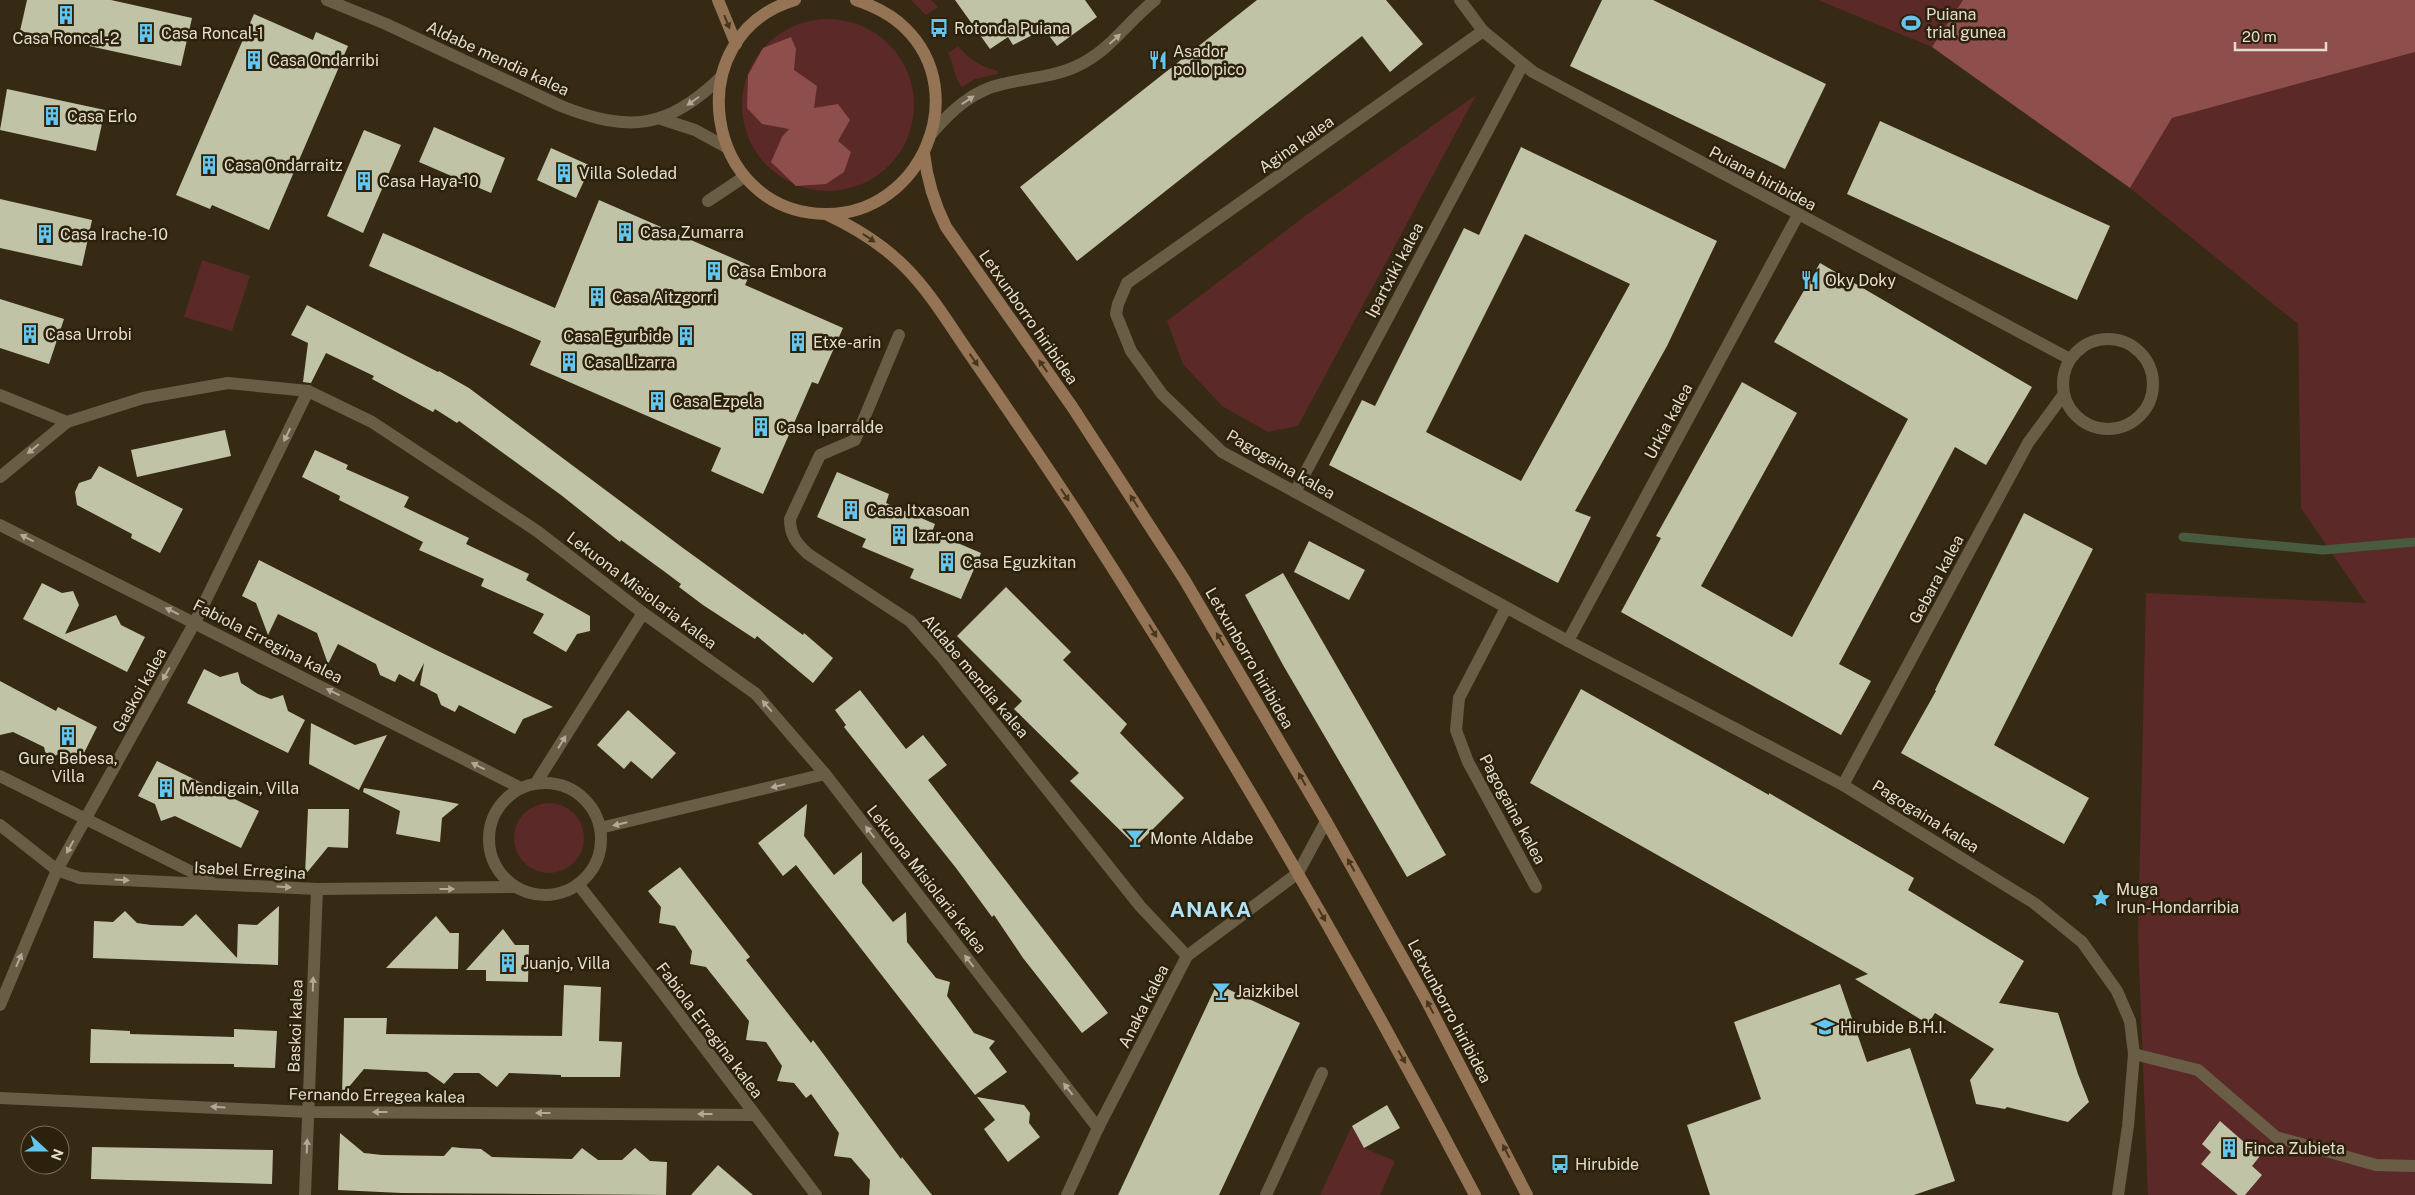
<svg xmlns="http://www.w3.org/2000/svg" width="2415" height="1195" viewBox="0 0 2415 1195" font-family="'Public Sans',sans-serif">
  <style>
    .green { fill: #5b2927 }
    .forest { fill: #8e4e4b }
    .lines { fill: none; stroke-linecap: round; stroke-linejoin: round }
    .stream { stroke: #495b3f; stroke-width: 9 }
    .building { fill: #c0c3a5; fill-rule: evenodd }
    .minor { stroke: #6a5d45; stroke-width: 12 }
    .tertiary { stroke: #6a5d45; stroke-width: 12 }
    .secondary { stroke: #947454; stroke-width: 12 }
    .oneway { fill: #46361c }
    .oneway2 { fill: #b3a997 }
    .labels { text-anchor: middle; stroke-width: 5; stroke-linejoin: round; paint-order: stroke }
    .poi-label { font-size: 16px; fill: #e4dcce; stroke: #2c210a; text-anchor: start }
    .street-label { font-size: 16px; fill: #e4dcce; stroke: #2c210a }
    .district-label { font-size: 21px; font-weight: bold; letter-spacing: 1px; fill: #b0e2f9; stroke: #2c210a }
  </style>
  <rect width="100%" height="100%" fill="#362a14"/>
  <g class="green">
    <path d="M911,0H931L938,7L926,15Z"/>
    <path d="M1818,0H1963L1932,47Z"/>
    <circle cx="828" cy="105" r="86"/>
    <path d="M958,46C970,60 981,67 998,71L997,74L975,79L962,87C954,78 954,64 948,53Z"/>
    <path d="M2415,52V1195H2148L2138,937L2146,593L2366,603L2301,508L2298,324L2130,188L2172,118Z"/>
    <path d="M1476,95L1298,426L1268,432L1222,406L1183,364L1167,321L1305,216Z"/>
    <path d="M202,260L250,276L232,331L184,317Z"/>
    <circle cx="549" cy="838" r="35"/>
    <path d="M1352,1126L1364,1148L1395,1161L1380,1195H1320Z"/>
  </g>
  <g class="forest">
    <path d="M1963,0H2415V52L2172,118L2130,188L1932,47Z"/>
    <path d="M791,37L796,49L794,70L817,86L814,108L838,104L850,120L838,141L851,152L844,172L826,184L796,186L771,162L782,137L789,129L762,124L747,108L748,75L763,48Z"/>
  </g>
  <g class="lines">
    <path class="stream" d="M2183,537L2323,550L2415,542"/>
  </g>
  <g class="building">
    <path d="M27,0H111L192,18L181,66L20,31Z"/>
    <path d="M955,0H1085L1097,17L1057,46L1044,29L1013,45L1008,37L990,49Z"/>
    <path d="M1257,0H1386L1423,44L1390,72L1362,36L1077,261L1020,187Z"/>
    <path d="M1602,0H1653L1826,84L1785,169L1570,66Z"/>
    <path d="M254,14L313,40L316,32L348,46L269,230L212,205L210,209L176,195Z"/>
    <path d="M7,89L105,110L96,151L0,130Z"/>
    <path d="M1880,121L2110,226L2077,300L1847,194Z"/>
    <path d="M434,127L505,158L491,193L419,162Z"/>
    <path d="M364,130L401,145L363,233L327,216Z"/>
    <path d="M1521,147L1717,241L1667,346L1575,511L1591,517L1558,583L1329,465L1362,400L1375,406L1464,228L1479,235ZM1525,234L1630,284L1521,481L1426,432Z"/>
    <path d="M551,148L591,166L576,198L537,180Z"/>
    <path d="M0,199L92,220L82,266L0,248Z"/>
    <path d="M599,200L753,267L745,285L843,328L818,384L812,382L763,494L711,471L721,448L530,365L541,341L369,266L383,233L555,308Z"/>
    <path d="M1820,263L2032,387L1986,465L1955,447L1839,664L1871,681L1841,735L1621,612L1661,538L1656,536L1742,382L1797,413L1701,586L1792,637L1908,419L1774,342Z"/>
    <path d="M0,299L64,319L49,364L0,348Z"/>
    <path d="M307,305L438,372L439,371L469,388L683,548L803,635L804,633L833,658L813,683L757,636L755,639L703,605L679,587L681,584L665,572L621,540L620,542L561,495L459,421L457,423L435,409L433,412L372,379L374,376L326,353L311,383L303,382L308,343L291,335Z"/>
    <path d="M225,430L231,456L137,477L131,450Z"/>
    <path d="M315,450L348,465L346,469L409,497L404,507L469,538L466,544L529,574L526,580L590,616V631L577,634L566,652L533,633L544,614L481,586L484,579L419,550L423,542L339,500L340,496L302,477Z"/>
    <path d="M99,466L183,509L160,553L131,538L132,534L77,505L75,492L79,483L91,479Z"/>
    <path d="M837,472L889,494L886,503L935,524L932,532L981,553L961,599L910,578L914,569L862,547L866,539L817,517Z"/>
    <path d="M2024,513L2093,549L1994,745L2089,798L2064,844L1901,753L1936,691L1935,690Z"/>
    <path d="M1309,541L1365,570L1349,600L1294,572Z"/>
    <path d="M259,560L432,648L553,707L523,719L515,734L459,705L455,712L441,705L437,694L420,685L424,663L414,682L399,674L395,682L380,675L376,664L338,644L328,664L317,633L278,614L268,635L256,603L242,596Z"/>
    <path d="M1283,573L1446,855L1407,877L1283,665L1245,595Z"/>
    <path d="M42,583L62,593L73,591L79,605L65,634L116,615L121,625L145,637L127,672L23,619Z"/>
    <path d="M1006,587L1071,652L1063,660L1127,724L1120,733L1184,798L1136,846L1070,781L1079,773L1014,709L1022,701L957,636Z"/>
    <path d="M204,669L220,677L238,672L241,683L258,694L271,699L283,695L288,711L305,720L288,753L187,703Z"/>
    <path d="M0,681L56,711L58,707L97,727L79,763L59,754L47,759L44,747L13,732L0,735Z"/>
    <path d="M1581,689L1769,795V793L1914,878L1908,890L2024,961L1999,1003L2058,1013L2078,1074L2089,1102L2068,1122L2007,1107L2005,1109L1976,1104L1970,1080L1994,1049L1935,1013L1928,1024L1855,979L1868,974L1530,783Z"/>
    <path d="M860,690L906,749L923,735L947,765L928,780L1108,1013L1082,1033L1023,958L994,915L992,917L956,868L844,727L846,725L835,710Z"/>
    <path d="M628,710L676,753L652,779L631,761L624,769L597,745Z"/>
    <path d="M311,723L355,745L387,735L359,790L309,764Z"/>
    <path d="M157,761L259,811L241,848L175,816L161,821L155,804L138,796Z"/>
    <path d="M364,788L439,800L459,804L442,818L440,842L396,834L400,811L363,792Z"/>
    <path d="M807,804L804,836L834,875L862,852V883L893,922L906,912L907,942L936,978L950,982L947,996L974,1033L995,1041L989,1048L1007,1072L975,1095L796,865L783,876L758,843Z"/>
    <path d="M308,809H349L348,848L328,847L305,875Z"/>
    <path d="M680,867L750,957L746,960L811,1043L813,1040L901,1159L902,1157L932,1195H869L870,1180L851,1158L834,1156L839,1133L811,1094L806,1098L794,1083L777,1081L782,1066L766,1042L746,1040L749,1021L706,967L690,964L692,951L675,926L659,923L661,907L648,891Z"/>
    <path d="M279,906L278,965L93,958L94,921L113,922L125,911L137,923L151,925L183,926L196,914L237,958L238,924L257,925Z"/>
    <path d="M436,916L450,933H459L458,969L386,968Z"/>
    <path d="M503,929L515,945H529L528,982L486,981V970H466Z"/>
    <path d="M1217,984L1300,1023L1262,1103L1219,1195H1118Z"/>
    <path d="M1840,984L1867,1062L1910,1048L1955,1181L1914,1195H1710L1687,1125L1761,1099L1734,1022Z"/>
    <path d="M564,985L601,987L599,1041L622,1042L620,1077H561V1075L509,1073L497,1087L479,1073H454L444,1084L427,1072L364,1069L342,1095L344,1018H387L386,1034L562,1036Z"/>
    <path d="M91,1029L130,1031V1034L234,1037V1029L277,1031L275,1068L234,1067V1064L90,1063Z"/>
    <path d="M977,1097L1024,1105L1030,1113L1029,1123L1040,1137L1008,1162L984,1129L995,1120Z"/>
    <path d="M1387,1105L1400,1128L1364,1148L1352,1126Z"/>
    <path d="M2220,1121L2260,1156L2252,1166L2262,1175L2245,1195H2238L2201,1164L2211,1152L2202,1144Z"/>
    <path d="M340,1133L364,1153L382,1155L444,1156L452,1147L461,1148L481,1149L492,1157L572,1159L582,1148L598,1160H622L635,1148L650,1161L667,1162L666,1195L402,1193L338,1190Z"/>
    <path d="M92,1147L273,1150L272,1184L91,1179Z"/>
    <path d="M718,1165L753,1195H691Z"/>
  </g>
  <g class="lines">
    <g class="minor">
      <path d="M1460,0L1483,31L1533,72L2070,359"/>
      <path d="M1483,31L1127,283L1118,304L1116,314L1131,351L1162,394L1222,452L1568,641L1843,785L2034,903L2082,942L2117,991L2130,1021L2134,1054L2128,1126L2118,1195"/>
      <path d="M708,201L744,177"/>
      <path d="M899,335L855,440L820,455L790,519C790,535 796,543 808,554L910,621L941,656L1140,906L1187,956"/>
      <circle cx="2108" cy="384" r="45"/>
      <path d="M0,395L67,422L143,398L228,383L308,391L372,422L537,531L643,613L756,694L825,774L1098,1128"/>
      <path d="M0,477L67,422"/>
      <path d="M1295,492L1523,64"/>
      <path d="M0,525L521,788"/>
      <path d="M1506,608L1459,698L1456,730L1468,762L1536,887"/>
      <path d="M1568,641L1798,215"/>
      <path d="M0,776L210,881"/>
      <path d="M536,783L643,613"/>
      <circle cx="545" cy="839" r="56"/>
      <path d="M1843,785L2028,443L2064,394"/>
      <path d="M0,825L57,870L80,878L317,889L515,887"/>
      <path d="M600,828L825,774"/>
      <path d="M578,884L660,989L816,1195"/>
      <path d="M0,1005L57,870L195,622L308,391"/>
      <path d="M2134,1054L2198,1070L2276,1137L2376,1165L2415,1166"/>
      <path d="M0,1098L308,1112L754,1115"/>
      <path d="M305,1195L317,889"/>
      <path d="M1266,1195L1322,1073"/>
    </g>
    <g class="tertiary">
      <path d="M327,0L386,24L561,106C629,133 668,129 721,77"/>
      <path d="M661,119L695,130L726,147"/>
      <path d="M932,133C951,111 973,90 1003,84C1027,78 1054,77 1077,66C1111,50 1127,22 1155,0"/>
      <path d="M1067,1195L1098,1128L1187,956L1298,873L1326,821"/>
    </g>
    <g class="secondary">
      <path d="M718,0L736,44"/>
      <path d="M795,0C677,35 703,213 826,214C920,215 973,94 905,28C891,14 874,6 856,0"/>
      <path d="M924,153C927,180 934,203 946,227L1073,408L1184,579L1326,821L1424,996L1527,1195"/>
      <path d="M826,214C856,228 882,244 905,267C930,292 949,324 969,353C1005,405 1041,458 1076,511C1219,733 1353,961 1475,1195"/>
    </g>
  </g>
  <defs><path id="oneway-solid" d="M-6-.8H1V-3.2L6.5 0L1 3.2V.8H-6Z" transform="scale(1.25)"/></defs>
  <g class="oneway">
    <use href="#oneway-solid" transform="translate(727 22) rotate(68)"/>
    <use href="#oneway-solid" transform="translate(869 238) rotate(34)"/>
    <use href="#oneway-solid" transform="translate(974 360) rotate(55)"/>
    <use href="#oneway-solid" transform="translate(1043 366) rotate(-125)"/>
    <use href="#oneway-solid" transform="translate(1065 495) rotate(57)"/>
    <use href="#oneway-solid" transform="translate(1134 501) rotate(-123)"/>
    <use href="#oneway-solid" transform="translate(1153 631) rotate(59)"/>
    <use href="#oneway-solid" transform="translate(1220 639) rotate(-120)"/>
    <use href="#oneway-solid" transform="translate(1302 779) rotate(-120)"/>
    <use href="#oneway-solid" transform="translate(1351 865) rotate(-119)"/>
    <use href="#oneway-solid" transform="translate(1322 915) rotate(60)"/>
    <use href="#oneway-solid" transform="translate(1430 1007) rotate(-118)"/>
    <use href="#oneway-solid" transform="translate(1402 1057) rotate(61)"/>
    <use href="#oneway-solid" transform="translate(1506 1151) rotate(-117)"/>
  </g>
  <g class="oneway2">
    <use href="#oneway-solid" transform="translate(1115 39) rotate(-42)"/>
    <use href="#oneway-solid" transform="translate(968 100) rotate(-33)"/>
    <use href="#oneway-solid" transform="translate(693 101) rotate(145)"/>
    <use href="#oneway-solid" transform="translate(287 435) rotate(116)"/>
    <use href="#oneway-solid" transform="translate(33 449) rotate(141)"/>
    <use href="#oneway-solid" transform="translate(27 538) rotate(-153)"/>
    <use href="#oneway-solid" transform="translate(172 611) rotate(-154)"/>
    <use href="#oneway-solid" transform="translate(166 674) rotate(119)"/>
    <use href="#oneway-solid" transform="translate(333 692) rotate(-153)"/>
    <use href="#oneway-solid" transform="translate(767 706) rotate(-131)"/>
    <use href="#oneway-solid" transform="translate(562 742) rotate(-58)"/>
    <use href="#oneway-solid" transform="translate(478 766) rotate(-153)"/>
    <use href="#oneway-solid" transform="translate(778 786) rotate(167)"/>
    <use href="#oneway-solid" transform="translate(620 824) rotate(167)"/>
    <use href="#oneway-solid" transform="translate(870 832) rotate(-128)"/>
    <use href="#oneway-solid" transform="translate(70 847) rotate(119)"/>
    <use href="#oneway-solid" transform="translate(122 880) rotate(3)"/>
    <use href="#oneway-solid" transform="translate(284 887) rotate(3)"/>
    <use href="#oneway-solid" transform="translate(447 889)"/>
    <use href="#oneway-solid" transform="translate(19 960) rotate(-67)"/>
    <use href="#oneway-solid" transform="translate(969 961) rotate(-128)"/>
    <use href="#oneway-solid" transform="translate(313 984) rotate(-88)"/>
    <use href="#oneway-solid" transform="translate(1068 1089) rotate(-128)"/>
    <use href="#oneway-solid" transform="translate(218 1107) rotate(-177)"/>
    <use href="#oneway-solid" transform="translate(380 1112) rotate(-180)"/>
    <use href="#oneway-solid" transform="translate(543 1113) rotate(-180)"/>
    <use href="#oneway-solid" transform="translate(705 1114) rotate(-180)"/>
    <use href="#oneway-solid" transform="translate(307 1146) rotate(-88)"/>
  </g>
  <defs>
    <g id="building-bare" transform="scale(1.5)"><path d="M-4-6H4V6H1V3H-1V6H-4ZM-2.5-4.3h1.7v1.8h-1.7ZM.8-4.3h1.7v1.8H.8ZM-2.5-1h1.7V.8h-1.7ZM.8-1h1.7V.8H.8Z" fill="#64c5ee" stroke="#2c210a" stroke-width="2.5" paint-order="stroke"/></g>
    <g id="stadium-bare" transform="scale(1.5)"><path d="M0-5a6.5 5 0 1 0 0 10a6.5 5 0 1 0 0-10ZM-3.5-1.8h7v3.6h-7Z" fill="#64c5ee" stroke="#2c210a" stroke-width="2.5" paint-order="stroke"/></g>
    <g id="bus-bare" transform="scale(1.5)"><path d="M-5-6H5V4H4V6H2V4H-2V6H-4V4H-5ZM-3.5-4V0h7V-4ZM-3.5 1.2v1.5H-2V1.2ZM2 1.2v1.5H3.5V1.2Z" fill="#64c5ee" stroke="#2c210a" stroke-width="2.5" paint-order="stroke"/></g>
    <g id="restaurant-bare" transform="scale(1.5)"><path d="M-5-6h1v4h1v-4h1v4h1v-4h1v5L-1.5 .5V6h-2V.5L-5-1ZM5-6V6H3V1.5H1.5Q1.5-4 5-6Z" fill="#64c5ee" stroke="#2c210a" stroke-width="2.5" paint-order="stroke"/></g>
    <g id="bar-bare" transform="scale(1.5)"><path d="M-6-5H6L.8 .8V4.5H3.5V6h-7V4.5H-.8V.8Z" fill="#64c5ee" stroke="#2c210a" stroke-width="2.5" paint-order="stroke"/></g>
    <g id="sight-bare" transform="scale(1.5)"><path d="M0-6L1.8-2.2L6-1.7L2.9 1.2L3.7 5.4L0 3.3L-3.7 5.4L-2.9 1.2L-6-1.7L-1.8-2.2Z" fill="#64c5ee" stroke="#2c210a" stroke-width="2.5" paint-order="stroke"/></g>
    <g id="school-bare" transform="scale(1.5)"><path d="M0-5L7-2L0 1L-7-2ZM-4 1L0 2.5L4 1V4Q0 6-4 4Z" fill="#64c5ee" stroke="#2c210a" stroke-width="2.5" paint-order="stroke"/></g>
  </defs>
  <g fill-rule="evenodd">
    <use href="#building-bare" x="66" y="15"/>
    <use href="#stadium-bare" x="1911" y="23"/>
    <use href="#bus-bare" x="939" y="28"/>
    <use href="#building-bare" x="146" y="33"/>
    <use href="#building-bare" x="254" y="60"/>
    <use href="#restaurant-bare" x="1158" y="60"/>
    <use href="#building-bare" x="52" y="116"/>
    <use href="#building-bare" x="209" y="165"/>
    <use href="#building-bare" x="564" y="173"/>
    <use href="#building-bare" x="364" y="181"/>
    <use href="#building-bare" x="625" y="232"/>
    <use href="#building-bare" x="45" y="234"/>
    <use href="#building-bare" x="714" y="271"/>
    <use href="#restaurant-bare" x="1810" y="280"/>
    <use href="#building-bare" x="597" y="297"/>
    <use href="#building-bare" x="30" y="334"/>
    <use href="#building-bare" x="686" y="336"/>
    <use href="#building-bare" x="798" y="342"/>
    <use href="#building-bare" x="569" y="362"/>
    <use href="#building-bare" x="657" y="401"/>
    <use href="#building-bare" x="761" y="427"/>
    <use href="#building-bare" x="851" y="510"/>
    <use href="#building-bare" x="899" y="535"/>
    <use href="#building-bare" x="947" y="562"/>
    <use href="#building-bare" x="68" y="736"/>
    <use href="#building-bare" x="166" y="788"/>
    <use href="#bar-bare" x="1135" y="838"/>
    <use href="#sight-bare" x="2101" y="898"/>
    <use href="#building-bare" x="508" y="963"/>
    <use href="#bar-bare" x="1221" y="991"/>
    <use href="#school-bare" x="1825" y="1027"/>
    <use href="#building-bare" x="2229" y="1148"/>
    <use href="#bus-bare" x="1560" y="1164"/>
  </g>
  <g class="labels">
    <g class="poi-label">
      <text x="1926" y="20">Puiana<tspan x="1926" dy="18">trial gunea</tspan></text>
      <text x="954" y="34">Rotonda Puiana</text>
      <text x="161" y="39">Casa Roncal-1</text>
      <text x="66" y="44" text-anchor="middle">Casa Roncal-2</text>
      <text x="1173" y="57">Asador<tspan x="1173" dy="18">pollo pico</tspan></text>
      <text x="269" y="66">Casa Ondarribi</text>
      <text x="67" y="122">Casa Erlo</text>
      <text x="224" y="171">Casa Ondarraitz</text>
      <text x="579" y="179">Villa Soledad</text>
      <text x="379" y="187">Casa Haya-10</text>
      <text x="640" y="238">Casa Zumarra</text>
      <text x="60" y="240">Casa Irache-10</text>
      <text x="729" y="277">Casa Embora</text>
      <text x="1825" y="286">Oky Doky</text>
      <text x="612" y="303">Casa Aitzgorri</text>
      <text x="45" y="340">Casa Urrobi</text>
      <text x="671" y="342" text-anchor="end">Casa Egurbide</text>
      <text x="813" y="348">Etxe-arin</text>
      <text x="584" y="368">Casa Lizarra</text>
      <text x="672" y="407">Casa Ezpela</text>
      <text x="776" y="433">Casa Iparralde</text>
      <text x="866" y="516">Casa Itxasoan</text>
      <text x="914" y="541">Izar-ona</text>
      <text x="962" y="568">Casa Eguzkitan</text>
      <text x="68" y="764" text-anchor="middle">Gure Bebesa,<tspan x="68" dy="18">Villa</tspan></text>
      <text x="181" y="794">Mendigain, Villa</text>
      <text x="1150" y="844">Monte Aldabe</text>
      <text x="2116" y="895">Muga<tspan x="2116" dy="18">Irun-Hondarribia</tspan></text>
      <text x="523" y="969">Juanjo, Villa</text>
      <text x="1236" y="997">Jaizkibel</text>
      <text x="1840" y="1033">Hirubide B.H.I.</text>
      <text x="2244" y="1154">Finca Zubieta</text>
      <text x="1575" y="1170">Hirubide</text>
    </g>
    <g class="street-label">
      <text transform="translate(498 58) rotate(25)" y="6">Aldabe mendia kalea</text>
      <text transform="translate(1296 144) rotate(-35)" y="6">Agina kalea</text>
      <text transform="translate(1763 178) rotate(28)" y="6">Puiana hiribidea</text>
      <text transform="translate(1394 270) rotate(-62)" y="6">Ipartxiki kalea</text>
      <text transform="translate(1029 317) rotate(55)" y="6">Letxunborro hiribidea</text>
      <text transform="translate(1668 421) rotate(-62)" y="6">Urkia kalea</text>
      <text transform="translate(1281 464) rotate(30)" y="6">Pagogaina kalea</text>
      <text transform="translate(1936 579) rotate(-62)" y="6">Gebara kalea</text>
      <text transform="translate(642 590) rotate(37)" y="6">Lekuona Misiolaria kalea</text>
      <text transform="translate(268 641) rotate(27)" y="6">Fabiola Erregina kalea</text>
      <text transform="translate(1250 658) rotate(60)" y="6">Letxunborro hiribidea</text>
      <text transform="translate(976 676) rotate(50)" y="6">Aldabe mendia kalea</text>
      <text transform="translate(139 690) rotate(-61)" y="6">Gaskoi kalea</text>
      <text transform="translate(1513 809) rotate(62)" y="6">Pagogaina kalea</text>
      <text transform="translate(1926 816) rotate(32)" y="6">Pagogaina kalea</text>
      <text transform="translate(250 870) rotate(3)" y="6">Isabel Erregina</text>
      <text transform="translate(927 879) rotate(52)" y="6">Lekuona Misiolaria kalea</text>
      <text transform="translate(1143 1006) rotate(-63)" y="6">Anaka kalea</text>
      <text transform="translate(1450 1011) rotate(62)" y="6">Letxunborro hiribidea</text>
      <text transform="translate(295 1026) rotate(-88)" y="6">Baskoi kalea</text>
      <text transform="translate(710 1030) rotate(53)" y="6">Fabiola Erregina kalea</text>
      <text transform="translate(377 1095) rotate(1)" y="6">Fernando Erregea kalea</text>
    </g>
    <g class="district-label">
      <text x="1211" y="917">ANAKA</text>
    </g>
  </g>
  <g transform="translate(45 1150) rotate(111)"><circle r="24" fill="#2c210a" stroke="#766c58"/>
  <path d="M0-4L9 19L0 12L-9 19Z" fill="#64c5ee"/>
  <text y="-8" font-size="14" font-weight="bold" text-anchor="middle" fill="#e4dcce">N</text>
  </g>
  <path d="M2235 42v8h91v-8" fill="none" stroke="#e4dcce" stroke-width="2.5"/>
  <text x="2242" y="42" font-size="15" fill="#e4dcce" stroke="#2c210a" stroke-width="4" paint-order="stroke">20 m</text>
</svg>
